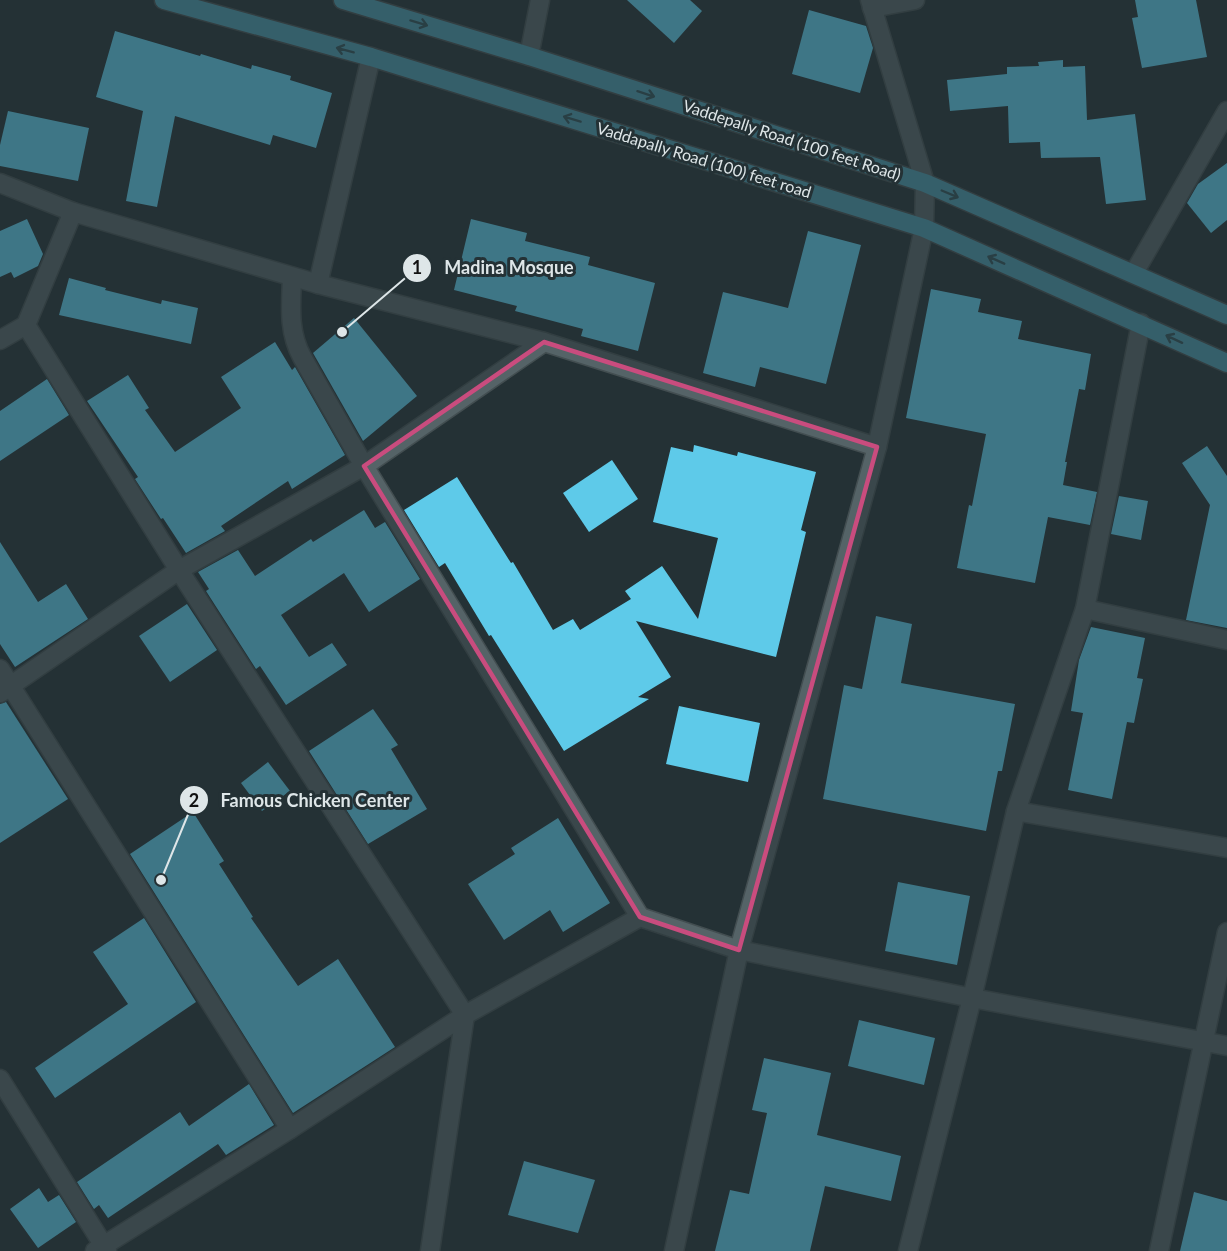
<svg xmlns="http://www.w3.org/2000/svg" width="1227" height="1251" viewBox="0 0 1227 1251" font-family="Lato,sans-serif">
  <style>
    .building { fill: #5ecae9 }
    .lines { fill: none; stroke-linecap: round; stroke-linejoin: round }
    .minor-casing { stroke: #434e51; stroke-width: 21 }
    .major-casing { stroke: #434e51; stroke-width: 21 }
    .minor { stroke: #556367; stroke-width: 18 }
    .major { stroke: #4b97ab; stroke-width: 18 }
    .oneway { stroke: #305058 }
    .marked { fill: none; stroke: #c94c7e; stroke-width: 4.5; stroke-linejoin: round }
    .labels { text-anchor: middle; stroke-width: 6; stroke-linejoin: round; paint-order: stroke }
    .street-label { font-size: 16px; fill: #dee6e8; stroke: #243135 }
    .leader { fill: none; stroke: #dee6e8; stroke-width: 2 }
    .callout-dot { fill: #dee6e8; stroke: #243135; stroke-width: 2 }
    .mark-label { font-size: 18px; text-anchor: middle; font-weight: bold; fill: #111 }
    .callout-label { font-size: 18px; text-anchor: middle; font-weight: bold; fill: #dee6e8; stroke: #243135; stroke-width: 6; stroke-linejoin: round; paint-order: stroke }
  </style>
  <rect width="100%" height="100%" fill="#243135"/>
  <g class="building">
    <path d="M627,0H690L702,11L674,43Z"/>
    <path d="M1135,0H1196L1207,57L1142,68L1132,18L1138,17Z"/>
    <path d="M809,10L866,26L873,48L860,93L792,74Z"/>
    <path d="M115,31L200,56L201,54L251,69L252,65L291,76L290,80L332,93L316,148L273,135L270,145L175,116L157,207L126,201L143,111L96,97Z"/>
    <path d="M1063,60V67L1085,66L1087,120L1135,114L1146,200L1106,204L1100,157L1041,158L1040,142L1009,143L1008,106L950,111L947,80L1007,74V67L1039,66L1038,62Z"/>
    <path d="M8,111L89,128L78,181L0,166V145Z"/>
    <path d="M1227,163V220L1211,233L1187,203L1198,184Z"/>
    <path d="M27,219L43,254L38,266L14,278L11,272L0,277V231Z"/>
    <path d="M471,219L527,233L525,241L590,257L588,265L655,283L638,351L581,336L583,329L515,311L517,306L454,290Z"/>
    <path d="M808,231L861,245L826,384L760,367L755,387L703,373L723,292L788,308Z"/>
    <path d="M69,278L106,288L105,290L161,304L162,300L198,308L191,344L59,315Z"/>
    <path d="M931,289L981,299L978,312L1022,321L1018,339L1091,354L1085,390L1079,389L1065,462H1067L1063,485L1097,492L1090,525L1048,517L1035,583L957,568L969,505L972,506L986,434L906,418Z"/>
    <path d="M354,318L417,396L363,441L313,353Z"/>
    <path d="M275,342L292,370L295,367L345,455L292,489L288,481L221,526L225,531L186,553L163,518L161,519L135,479L138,477L87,401L128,375L149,408L145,410L175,452L241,408L221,377Z"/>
    <path d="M47,379L69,415L0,461V411Z"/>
    <path d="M694,445L737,456L738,452L816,472L801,530L806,532L776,657L636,621L671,677L638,697L649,699L564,751L491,635L489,636L445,563L439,567L404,510L457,477L511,563L513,562L553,630L573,619L580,630L631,599L625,591L662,566L698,619L718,538L653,522L671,447L693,452Z"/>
    <path d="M1207,446L1227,476V628L1186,620L1210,505L1182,463Z"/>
    <path d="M612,460L638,499L589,532L563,493Z"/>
    <path d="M1119,496L1148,501L1141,540L1111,534Z"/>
    <path d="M364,510L375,528L385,522L420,579L369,612L344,573L281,615L309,657L332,643L347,665L286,705L260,666L256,669L206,591L209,589L198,572L238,550L255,576L311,539L313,542Z"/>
    <path d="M0,542L38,602L66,584L88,619L15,667L0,644Z"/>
    <path d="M187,604L217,650L170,682L139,636Z"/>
    <path d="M876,616L912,624L901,683L1015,704L1002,771H998L986,831L823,799L844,685L862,689Z"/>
    <path d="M1091,627L1145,638L1137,678L1143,679L1134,723L1127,722L1112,799L1068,790L1083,713L1071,711L1079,660Z"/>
    <path d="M6,702L68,799L0,843V704Z"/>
    <path d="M679,706L760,723L748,782L666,764Z"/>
    <path d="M373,709L398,745L391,749L427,809L368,844L309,751Z"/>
    <path d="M268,762L290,791L262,811L241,783Z"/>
    <path d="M193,812L224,861L219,864L253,917L251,918L298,986L338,959L395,1047L293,1113L130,854Z"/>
    <path d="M558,818L610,903L563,932L550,910L504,940L468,884L515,854L511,848Z"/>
    <path d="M898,882L970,896L957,965L885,951Z"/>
    <path d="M144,918L196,1002L55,1098L35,1068L128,1004L93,952Z"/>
    <path d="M859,1020L935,1038L924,1085L848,1066Z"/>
    <path d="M764,1058L831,1073L817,1135L901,1156L891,1201L825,1186L810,1251H715L730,1190L749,1194L767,1113L752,1110Z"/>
    <path d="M249,1084L274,1125L226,1155L218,1144L108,1218L99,1205L94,1209L77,1182L180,1112L189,1126Z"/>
    <path d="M524,1161L595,1180L578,1233L508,1215Z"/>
    <path d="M39,1188L48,1202L59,1195L76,1222L38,1248L10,1209Z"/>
    <path d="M1194,1192L1227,1201V1251H1180Z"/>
  </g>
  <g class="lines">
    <g class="minor-casing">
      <g id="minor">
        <path d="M872,8L915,0"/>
        <path d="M529,56L540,0"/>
        <path d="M0,183L73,212L318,284L544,342L877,447"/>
        <path d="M73,212L26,325L179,570L465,1015L430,1251"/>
        <path d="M1134,273L1227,111"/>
        <path d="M292,277C291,306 288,331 302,357L364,466L640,917"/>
        <path d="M318,284L371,57"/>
        <path d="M0,340L26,325"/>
        <path d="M1085,609L1227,640"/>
        <path d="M0,669L290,1129"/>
        <path d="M0,693L179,570L364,466L544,342"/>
        <path d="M1016,811L1227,848"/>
        <path d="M0,1079L107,1251"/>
        <path d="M95,1251L290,1129L465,1015L640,917L739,950L972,998L1227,1046"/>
        <path d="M674,1251L739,950L877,447L924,228L925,183L870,0"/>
        <path d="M908,1251L972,998L1016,811L1085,609L1141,323"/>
        <path d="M1159,1251L1227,932"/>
      </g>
    </g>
    <g class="major-casing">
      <g id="major">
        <path d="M164,0L371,57L924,228L1227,363"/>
        <path d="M343,0L529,56L925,183L1227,315"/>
      </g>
    </g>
    <use href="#minor" class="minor"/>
    <use href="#major" class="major"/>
  </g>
  <defs><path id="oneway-shaft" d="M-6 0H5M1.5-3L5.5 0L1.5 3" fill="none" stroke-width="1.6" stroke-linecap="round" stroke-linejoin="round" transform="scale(1.5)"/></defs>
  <g class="oneway">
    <use href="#oneway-shaft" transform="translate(419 23) rotate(17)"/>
    <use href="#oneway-shaft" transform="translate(345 50) rotate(-165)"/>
    <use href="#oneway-shaft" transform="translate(646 94) rotate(18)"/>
    <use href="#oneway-shaft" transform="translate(572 119) rotate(-163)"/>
    <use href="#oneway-shaft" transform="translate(950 194) rotate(23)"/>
    <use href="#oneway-shaft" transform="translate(996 260) rotate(-156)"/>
    <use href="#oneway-shaft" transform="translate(1174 339) rotate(-155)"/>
  </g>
  <path d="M0 0H1227V1251H0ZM544,342L877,447L739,950L640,917L364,466Z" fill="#243135" fill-opacity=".55" fill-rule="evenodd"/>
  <path class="marked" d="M544,342L877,447L739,950L640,917L364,466Z"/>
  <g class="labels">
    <g class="street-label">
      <text transform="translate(792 140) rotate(18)" y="6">Vaddepally Road (100 feet Road)</text>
      <text transform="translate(704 160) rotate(17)" y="6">Vaddapally Road (100) feet road</text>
    </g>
  </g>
  <path class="leader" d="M342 332L417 268M161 880L194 800"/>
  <g class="callout-dot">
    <circle cx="342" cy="332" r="6"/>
    <circle cx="161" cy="880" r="6"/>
    <circle cx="417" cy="268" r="15"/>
    <circle cx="194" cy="800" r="15"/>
  </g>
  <g class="mark-label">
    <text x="417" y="274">1</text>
    <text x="194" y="807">2</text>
  </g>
  <g class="callout-label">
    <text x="509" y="274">Madina Mosque</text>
    <text x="315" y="807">Famous Chicken Center</text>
  </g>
</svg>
